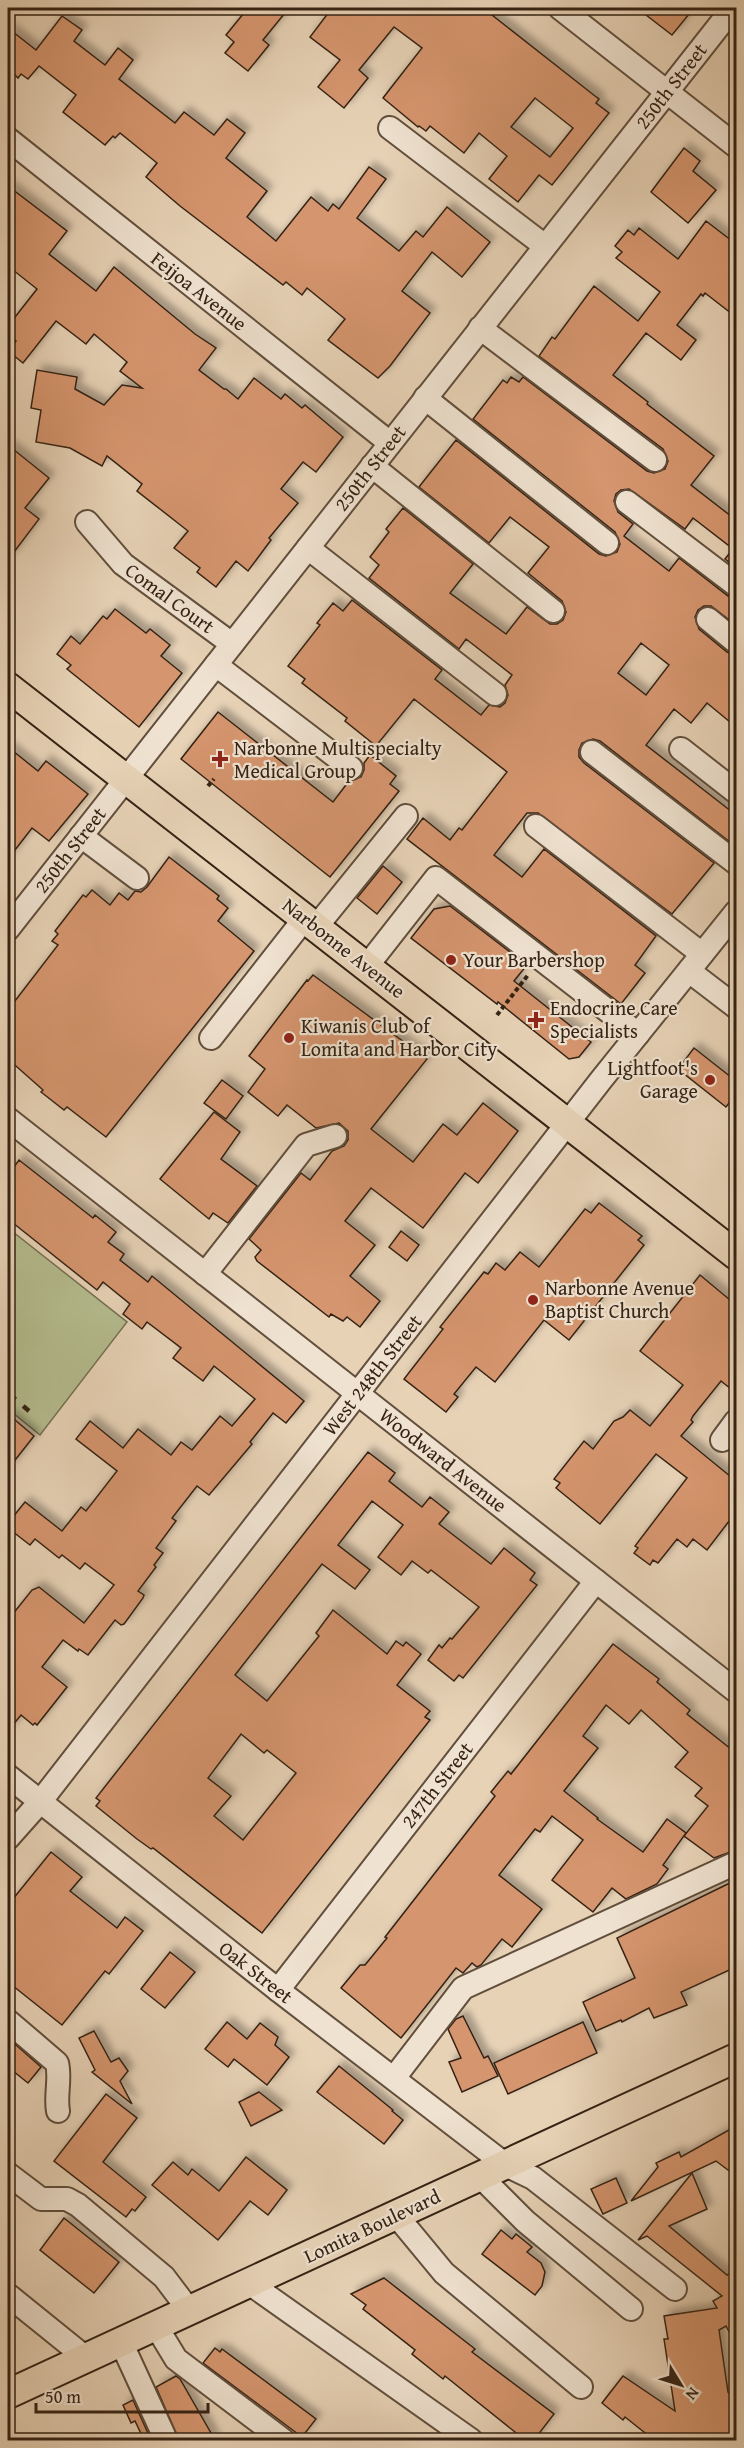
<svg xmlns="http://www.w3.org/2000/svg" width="744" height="2448" viewBox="0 0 744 2448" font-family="'Gentium Book Plus',serif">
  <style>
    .green { fill: #b4bc8e; stroke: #746f50; stroke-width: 1.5 }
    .building { fill: #d5956e; stroke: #342213; stroke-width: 1.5; fill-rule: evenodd; filter: url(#shadow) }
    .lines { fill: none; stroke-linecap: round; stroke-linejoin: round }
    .minor-casing { stroke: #614e3c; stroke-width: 26 }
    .major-casing { stroke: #342213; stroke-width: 32 }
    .path { stroke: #342213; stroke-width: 4; stroke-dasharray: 4.5 3; stroke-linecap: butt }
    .minor { stroke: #efe2d0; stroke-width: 22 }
    .major { stroke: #e7d2b6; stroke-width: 28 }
    .rail { stroke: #342213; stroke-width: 4.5; stroke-dasharray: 10 10; stroke-linecap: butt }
    .poi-dot { fill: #8f2418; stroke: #efe2d0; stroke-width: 2 }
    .labels { text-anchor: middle; stroke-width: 4.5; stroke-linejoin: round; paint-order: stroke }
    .street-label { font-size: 20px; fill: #342213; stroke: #efe2d0 }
    .poi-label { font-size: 20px; fill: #342213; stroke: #efe2d0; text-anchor: start }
  </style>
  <defs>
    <filter id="shadow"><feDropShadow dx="5.5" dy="-5.5" stdDeviation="3" flood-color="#0004"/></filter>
  </defs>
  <rect width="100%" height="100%" fill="#e7d2b6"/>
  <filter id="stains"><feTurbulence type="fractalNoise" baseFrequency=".00333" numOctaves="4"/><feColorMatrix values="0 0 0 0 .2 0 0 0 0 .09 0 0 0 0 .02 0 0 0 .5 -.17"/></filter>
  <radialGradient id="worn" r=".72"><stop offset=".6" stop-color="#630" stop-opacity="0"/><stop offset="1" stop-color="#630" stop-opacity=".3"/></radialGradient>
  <path class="green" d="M8,1228L127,1322L40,1435L8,1409Z"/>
  <g class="building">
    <path d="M248,8H289L263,40L269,45L248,71L225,53L234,42L226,35Z"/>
    <path d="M332,8H483L595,96L599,99L596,103L609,113L552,185L539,175L518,202L489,179L507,156L479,133L464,153L430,126L426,131L419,126L418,127L383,98L422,48L394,27L359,70L368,78L344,108L318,87L340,60L310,37ZM535,98L573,128L550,157L511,127Z"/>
    <path d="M637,8H694L672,35Z"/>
    <path d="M62,16L82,30L74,41L105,65L118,48L133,60L119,79L175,123L184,112L214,135L227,119L245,133L226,158L267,191L247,217L276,241L311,197L328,211L333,204L339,209L369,167L386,179L357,218L399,251L416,231L423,237L447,207L490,242L462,277L432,252L402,291L430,313L390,366L378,378L328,340L345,319L307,288L302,295L286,282L283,285L180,206L146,177L157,163L120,133L115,138L113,136L105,145L63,112L76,95L39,66L28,79L21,74L18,78L8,68V28L36,50Z"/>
    <path d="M684,148L700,161L693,171L716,190L688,223L651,192Z"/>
    <path d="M8,186L67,231L49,254L96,291L114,267L195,334L216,348L199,370L224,389H226L238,399L254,378L281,399L285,394L302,408L305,405L343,437L316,472L303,462L281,489L298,503L269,538L271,540L248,571L236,561L216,587L197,572L200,568L174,548L188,531L137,491L142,484L107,456L102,466L70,448L36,442L41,410L31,408L37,370L77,377L75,389L104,405L122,385L142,388L120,371L127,362L94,334L86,344L56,321L23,363L8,351L16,341L8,334V326L37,289L8,266Z"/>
    <path d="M706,221L736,244V317L705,293L703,296L701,294L677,325L696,340L681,360L646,333L613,375L648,402L647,404L714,456L691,485L736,520V568L725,559L733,549L693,518L685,529L629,489L621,490L616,494L614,501L618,512L633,524L624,536L669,571L679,558L728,596L736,598V625L711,606H704L698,610L695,617L699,629L727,652L736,655V727L707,703L691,723L674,709L646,745L736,815V834L730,842L600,741L593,739L582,743L579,750V757L584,763L714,863L672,914L538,813H527L494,855L522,877L544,849L656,936L635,965L645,973L621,1004L407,839L423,818L450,840L459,828L462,830L507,772L414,699L376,746L345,721L347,718L302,683L305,679L288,666L320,625L317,623L333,603L343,611L352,600L442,670L435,679L481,715L489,705L500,707L505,703L508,695L505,685L512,675L466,639L459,649L369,578L379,565L370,557L389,532L386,529L403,508L473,564L450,593L506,634L527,607L550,624H557L563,620L566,612L562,601L528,573L549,547L510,517L489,543L419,487L456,440L599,554L606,556L617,552L620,544L615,532L473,419L503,380L507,383L511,377L519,382L523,377L647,471L654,473L665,469L668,461L663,449L539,356L552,337L555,339L594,286L638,321L660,292L616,258L622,252L615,246L628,230L634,235L639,228L678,259ZM641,643L669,665L646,695L618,673Z"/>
    <path d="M8,445L49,478L25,508L39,519L8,560Z"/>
    <path d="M115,609L146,633L150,629L170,645L161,656L182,673L139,727L67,669L71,665L57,654L71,636L80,644L103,616L107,619Z"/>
    <path d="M218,712L333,802L349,781L361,777L364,770V763L370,755L396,776L390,784L399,791L330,877L181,759Z"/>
    <path d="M8,747L38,771L46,761L88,794L49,841L32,828L8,859Z"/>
    <path d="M169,857L219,896L217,899L228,908L218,921L254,951L106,1137L67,1107L64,1110L41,1092L43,1090L8,1059V1010L58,945L52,941L58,934L55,931L83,895L86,897L92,890L110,905L119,893L128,900L135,891L141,892L147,887Z"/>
    <path d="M383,866L402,882L377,914L357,898Z"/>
    <path d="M450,906L527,965L514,981L591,1042L579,1057L569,1059L498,1002L497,1004L411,938L434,909Z"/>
    <path d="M313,975L427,1059L371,1129L413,1162L443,1124L457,1135L483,1103L518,1131L478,1183L465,1173L423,1228L371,1188L345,1221L375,1245L350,1276L380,1301L360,1327L347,1317L343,1321L331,1314L329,1317L257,1261L255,1257L261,1250L249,1239L301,1173L310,1180L332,1151L344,1146L348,1140V1131L339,1123L316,1128L287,1105L278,1116L248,1092L265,1069L249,1056L307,980L308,981Z"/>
    <path d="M694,1048L736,1081V1094L726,1107L678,1069Z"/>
    <path d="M222,1080L243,1096L226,1119L204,1103Z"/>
    <path d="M214,1112L240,1132L221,1159L257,1186L228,1223L213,1213L209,1219L160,1179Z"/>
    <path d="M19,1160L93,1218L95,1215L116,1232L108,1242L124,1254L120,1260L148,1282L152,1276L304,1401L286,1423L273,1413L250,1442L252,1444L209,1495L197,1486L172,1518L176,1521L156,1548L163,1553L154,1565L156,1567L138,1591L144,1595L143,1598L124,1624L121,1625L115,1620L88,1655L79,1649L78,1651L63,1640L42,1667L67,1687L37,1725L35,1723L33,1725L21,1715L8,1731V1620L32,1590L39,1587L84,1623L114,1585L85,1563L80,1569L62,1555L59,1558L35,1539L30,1545L8,1528V1523L25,1502L62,1531L81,1507L86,1511L117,1471L76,1439L90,1421L123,1448L138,1429L171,1455L181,1442L192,1450L220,1416L232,1426L255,1399L214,1366L203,1381L173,1358L181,1348L147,1322L142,1329L123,1314L130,1304L103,1282L97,1290L8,1219V1175Z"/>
    <path d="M599,1203L642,1236L638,1240L644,1245L569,1340L544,1320L495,1382L476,1367L454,1394L458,1397L446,1412L404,1379L443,1329L440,1327L484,1272L488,1274L496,1263L505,1270L520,1252L539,1267L585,1209L591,1213Z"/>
    <path d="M401,1231L419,1245L407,1261L389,1247Z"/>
    <path d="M700,1275L736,1305V1393L721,1381L693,1416L691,1420L693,1422L681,1436L736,1481V1512L707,1550L693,1539L687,1547L677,1539L658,1563L653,1560L650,1565L634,1553L638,1548L635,1546L687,1478L656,1454L600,1524L556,1488L560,1483L554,1479L584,1441L593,1449L614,1421L623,1417L630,1410L650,1426L683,1385L640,1351Z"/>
    <path d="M8,1414L34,1436L8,1469Z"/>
    <path d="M368,1452L395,1473L389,1481L422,1507L430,1497L449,1512L439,1524L491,1564L504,1548L535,1573L530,1580L537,1585L463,1678L459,1675L454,1681L428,1660L439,1645L442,1648L450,1638L452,1639L479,1607L431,1570L428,1573L412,1561L401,1575L378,1557L403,1525L372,1501L338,1545L370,1570L355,1589L322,1564L308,1582L235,1675L267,1701L319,1636L316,1633L333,1610L387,1654L396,1641L403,1646L406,1642L421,1654L397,1685L430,1711L425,1717L430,1720L262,1933L153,1848L151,1849L137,1839L96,1806L100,1801L96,1798ZM241,1734L264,1753L267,1750L296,1773L243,1840L214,1816L231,1796L208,1778Z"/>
    <path d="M613,1644L659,1679L657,1682L690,1710L687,1714L736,1753V1850L714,1858L684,1836L708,1806L695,1796L702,1788L675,1767L688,1752L641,1710L629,1724L606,1705L583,1736L598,1748L564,1791L598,1818L597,1819L643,1852L667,1819L686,1833L663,1865L668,1869L657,1884L626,1899L612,1888L593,1912L552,1880L583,1840L552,1816L540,1832L535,1829L499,1875L542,1909L512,1947L502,1939L481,1965L477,1967L472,1963L463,1973L456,1968L401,2038L341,1988L360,1965H365L387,1938L385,1937L495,1796L491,1792L508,1771L511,1774Z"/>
    <path d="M51,1852L82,1877L70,1891L117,1928L125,1917L143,1931L109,1974L105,1971L62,2025L8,1982V1905Z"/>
    <path d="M736,1880V1967L681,1992L687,2005L654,2018L649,2008L622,2022L621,2020L596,2031L583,2002L635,1978L617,1938Z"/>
    <path d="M170,1952L195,1972L165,2008L141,1989Z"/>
    <path d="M463,2016L484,2058L488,2056L498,2076L462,2092L449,2062L461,2058L448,2029L456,2019Z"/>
    <path d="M227,2022L247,2039L260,2023L278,2037L275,2045L289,2057L267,2085L234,2059L228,2067L205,2049Z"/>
    <path d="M583,2022L597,2053L508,2094L494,2063Z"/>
    <path d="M94,2031L111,2062L119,2058L128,2071L120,2081L132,2104L92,2072L95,2070L79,2038Z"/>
    <path d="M8,2038L41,2067L28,2083L8,2067Z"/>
    <path d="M339,2066L393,2110L392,2111L403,2120L384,2144L317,2092Z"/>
    <path d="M259,2092L282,2110L251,2126L239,2102Z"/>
    <path d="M106,2094L137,2118L103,2162L146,2197L135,2211L132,2209L126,2217L54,2161Z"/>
    <path d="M736,2126V2176L716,2161L631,2201L658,2167L656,2163L679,2152L681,2157Z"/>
    <path d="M246,2157L287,2190L268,2215L250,2201L218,2240L152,2185L173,2162L188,2175L192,2169L219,2191Z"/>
    <path d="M692,2173L707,2209L669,2226L727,2275L736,2270V2345L726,2326L719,2330L728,2392L736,2398V2440H654L625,2417L623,2420L602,2403L623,2376L675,2411L664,2339H668L664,2316L717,2308L713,2301L722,2296L647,2236L638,2240Z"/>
    <path d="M616,2178L627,2203L603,2214L591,2189Z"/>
    <path d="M64,2218L119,2262L94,2293L40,2250Z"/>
    <path d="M501,2230L512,2239L516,2234L532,2247L527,2252L541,2263L545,2272L542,2286L535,2295L482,2254Z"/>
    <path d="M384,2278L475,2349L472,2352L554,2414L534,2440H525L445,2376L443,2379L412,2354L415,2350L363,2309L366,2305L351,2294Z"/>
    <path d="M215,2348L220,2352L222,2349L316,2419L302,2437L203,2363Z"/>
    <path d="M176,2376L180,2379L215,2440H179L156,2387Z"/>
    <path d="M133,2400L151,2440H144L135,2421L131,2423L123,2405Z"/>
  </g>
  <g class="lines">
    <g class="minor-casing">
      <g id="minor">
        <path d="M560,8L736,146"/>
        <path d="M390,128L545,246"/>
        <path d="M8,139L390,443"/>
        <path d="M480,328L655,460"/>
        <path d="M425,398L607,543"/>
        <path d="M372,466L553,611"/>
        <path d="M627,502L736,585"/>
        <path d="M87,522L123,564L232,644"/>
        <path d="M308,548L495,694"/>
        <path d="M708,619L736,642"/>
        <path d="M216,665L351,768"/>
        <path d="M681,749L736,792"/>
        <path d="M592,752L736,863"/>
        <path d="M536,826L702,954"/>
        <path d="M81,836L137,878"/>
        <path d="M316,927L406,816"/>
        <path d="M8,929L733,8"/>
        <path d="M367,966L436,878L638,1034"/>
        <path d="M689,971L736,1007"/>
        <path d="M211,1038L305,918"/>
        <path d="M8,1119L736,1691"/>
        <path d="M205,1274L306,1145L335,1136"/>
        <path d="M722,1440L736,1421"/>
        <path d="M8,1776L278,1990L506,2165L533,2178L675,2289"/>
        <path d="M8,1838L40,1802L601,1080L736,912"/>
        <path d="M278,1990L596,1581"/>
        <path d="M8,2021L57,2063C61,2079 55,2095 58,2111"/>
        <path d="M394,2078L463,1988L736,1863"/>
        <path d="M8,2174L41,2199H67L78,2205L164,2277L189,2310"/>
        <path d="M481,2177L525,2221L631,2309"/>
        <path d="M396,2215L444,2273L581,2387"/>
        <path d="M249,2283L471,2440"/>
        <path d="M8,2295L86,2358"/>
        <path d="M156,2326L176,2359L283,2440"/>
        <path d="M121,2342L166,2440"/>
      </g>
    </g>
    <g class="major-casing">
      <g id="major">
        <path d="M8,687L736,1255"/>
        <path d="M8,2394L736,2058"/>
      </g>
    </g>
    <g class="path">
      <path d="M208,786L214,779"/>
      <path d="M497,1015L528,975"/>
      <path d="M8,1158L12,1162"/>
    </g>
    <use href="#minor" class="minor"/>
    <use href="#major" class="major"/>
    <path class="rail" d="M8,1393L29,1411"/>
  </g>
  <g class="poi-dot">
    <path d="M217 750h6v6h6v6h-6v6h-6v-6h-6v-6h6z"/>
    <circle cx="451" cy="960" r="6"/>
    <path d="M533 1011h6v6h6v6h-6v6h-6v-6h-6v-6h6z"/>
    <circle cx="289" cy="1038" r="6"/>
    <circle cx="710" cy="1080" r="6"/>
    <circle cx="533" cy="1300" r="6"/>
  </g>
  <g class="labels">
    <g class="street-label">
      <text transform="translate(671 86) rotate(-52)" y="7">250th Street</text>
      <text transform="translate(199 291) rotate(38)" y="7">Feijoa Avenue</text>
      <text transform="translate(370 468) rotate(-52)" y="7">250th Street</text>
      <text transform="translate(170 598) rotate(36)" y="7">Comal Court</text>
      <text transform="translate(70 850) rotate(-52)" y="7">250th Street</text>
      <text transform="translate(344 948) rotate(38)" y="7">Narbonne Avenue</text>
      <text transform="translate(372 1375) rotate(-52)" y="7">West 248th Street</text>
      <text transform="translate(443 1460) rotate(38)" y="7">Woodward Avenue</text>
      <text transform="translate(437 1785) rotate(-52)" y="7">247th Street</text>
      <text transform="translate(256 1972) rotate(38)" y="7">Oak Street</text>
      <text transform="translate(372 2226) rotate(-25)" y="7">Lomita Boulevard</text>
    </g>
    <g class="poi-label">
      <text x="234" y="755">Narbonne Multispecialty<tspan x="234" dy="23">Medical Group</tspan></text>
      <text x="463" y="967">Your Barbershop</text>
      <text x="550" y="1015">Endocrine Care<tspan x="550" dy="23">Specialists</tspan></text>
      <text x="301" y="1033">Kiwanis Club of<tspan x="301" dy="23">Lomita and Harbor City</tspan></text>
      <text x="698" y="1075" text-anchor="end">Lightfoot's<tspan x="698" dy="23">Garage</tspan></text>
      <text x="545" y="1295">Narbonne Avenue<tspan x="545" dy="23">Baptist Church</tspan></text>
    </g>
  </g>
  <rect width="744" height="2448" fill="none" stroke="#e7d2b6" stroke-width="30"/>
  <rect x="9" y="9" width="726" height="2430" fill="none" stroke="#342213" stroke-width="3"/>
  <rect x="15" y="15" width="714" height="2418" fill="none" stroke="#342213" stroke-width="1.5"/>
  <g transform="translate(681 2385) rotate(128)" stroke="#efe2d0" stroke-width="4.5" paint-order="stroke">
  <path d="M0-4.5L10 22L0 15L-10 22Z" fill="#342213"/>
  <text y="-9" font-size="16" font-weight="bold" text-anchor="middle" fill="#342213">N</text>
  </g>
  <path d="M36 2403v9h172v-9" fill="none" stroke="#342213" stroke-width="3"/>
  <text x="45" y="2403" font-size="18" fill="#342213" stroke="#efe2d0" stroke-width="4.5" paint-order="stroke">50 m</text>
  <rect width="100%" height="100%" filter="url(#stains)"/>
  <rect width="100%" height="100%" fill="url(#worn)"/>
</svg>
